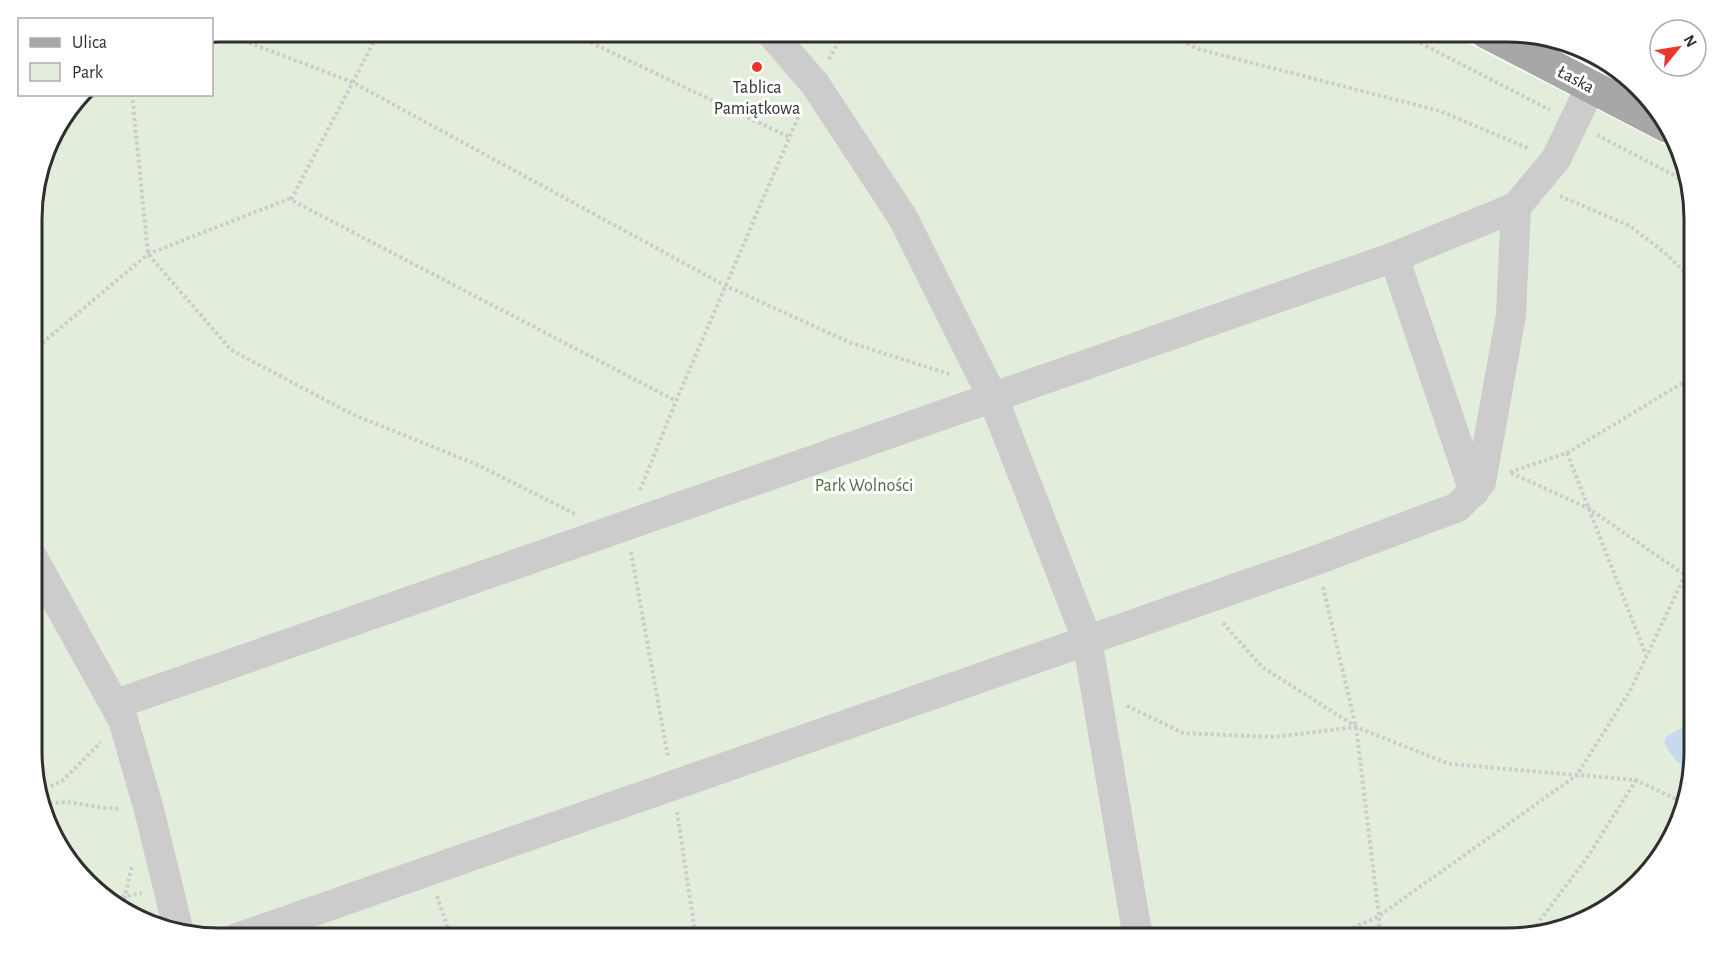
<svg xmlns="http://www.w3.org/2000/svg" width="1726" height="970" viewBox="0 0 1726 970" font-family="'Alegreya Sans',sans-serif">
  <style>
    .green { fill: #e3eddc }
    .water { fill: #c7d9ed }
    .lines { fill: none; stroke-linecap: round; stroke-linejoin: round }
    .path { stroke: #ccc; stroke-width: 4; stroke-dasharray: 3 3; stroke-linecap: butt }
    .minor { stroke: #ccc; stroke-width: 30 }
    .major { stroke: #a7a7a7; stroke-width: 33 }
    .poi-dot { fill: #ec362b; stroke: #fff; stroke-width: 2 }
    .labels { text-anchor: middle; stroke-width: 6; stroke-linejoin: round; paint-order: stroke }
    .street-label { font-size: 18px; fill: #2f2f2f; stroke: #fff }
    .poi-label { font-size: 18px; fill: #2f2f2f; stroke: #fff }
    .park-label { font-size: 18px; fill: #4b6d3a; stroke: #fff }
    .rim { fill: none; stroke: #2f2f2f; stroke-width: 3 }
  </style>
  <rect width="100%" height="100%" fill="#fff"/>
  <g class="green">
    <path d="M219,32H1447L1675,150L1694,207V763L1670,844L1611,907L1519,938H219L126,914L63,855L33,775V195L51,136L83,95L212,94V33Z"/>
    <path d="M1544,41L1600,56L1637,90Z"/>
  </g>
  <path class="water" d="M1694,710V763L1692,770C1679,767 1670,754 1664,742L1666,737L1686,725Z"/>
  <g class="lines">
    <g class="path">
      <path d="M221,32L352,82L726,286L851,343L949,374"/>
      <path d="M379,32L291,200L676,401"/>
      <path d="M569,32L789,137"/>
      <path d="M1166,32L1198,49L1440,111L1530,149"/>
      <path d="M1399,32L1550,110"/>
      <path d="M829,59L844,32"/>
      <path d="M132,94L148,254L231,350L352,414L480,466L575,514"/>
      <path d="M1597,135L1685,181"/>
      <path d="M1560,196L1630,226L1666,254L1694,281"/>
      <path d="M33,351L148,254L291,198"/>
      <path d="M1567,453L1646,655"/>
      <path d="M1510,472L1567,453L1694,376"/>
      <path d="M1511,473L1588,508L1685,575"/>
      <path d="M640,490L676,401L800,113"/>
      <path d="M631,552L668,757"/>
      <path d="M1323,587L1356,727L1379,916V938"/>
      <path d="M1223,623L1262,667L1355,726"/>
      <path d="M1127,706L1183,733L1274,737L1356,727L1449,764L1577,775L1631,689L1685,575L1694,483"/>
      <path d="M40,792L63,780L101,742"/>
      <path d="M44,805C69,797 95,810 121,808"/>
      <path d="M677,812L696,938"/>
      <path d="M437,896L451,938"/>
      <path d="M110,899L142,893"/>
      <path d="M122,911L132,865"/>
      <path d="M1529,935L1589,855L1636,780"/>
      <path d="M1331,938L1379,916L1577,775L1636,780L1682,802"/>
    </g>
    <g class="minor">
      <path d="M770,32L815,84L903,218L993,398L1087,639L1138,938"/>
      <path d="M1516,207L1556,159L1591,86"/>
      <path d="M1394,257L1474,492"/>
      <path d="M33,558L123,720L148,806L178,928"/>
      <path d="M116,704L1394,257L1516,207L1511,315L1481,482L1458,507L1314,561L237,938"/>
    </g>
    <path class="major" d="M1486,32L1667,126"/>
  </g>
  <circle class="poi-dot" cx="757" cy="67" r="6"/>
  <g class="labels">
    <g class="street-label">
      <text transform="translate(1576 79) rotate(28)" y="6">Łaska</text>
    </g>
    <g class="poi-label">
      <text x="757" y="93">Tablica<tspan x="757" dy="21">Pamiątkowa</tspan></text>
    </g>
    <g class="park-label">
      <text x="864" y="491">Park Wolności</text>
    </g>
  </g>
  <path d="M0 0H1726V970H0ZM219 42H1507A177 177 0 0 1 1684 219V751A177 177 0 0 1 1507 928H219A177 177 0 0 1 42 751V219A177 177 0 0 1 219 42Z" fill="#fff" fill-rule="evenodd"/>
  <path class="rim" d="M219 42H1507A177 177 0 0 1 1684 219V751A177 177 0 0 1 1507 928H219A177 177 0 0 1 42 751V219A177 177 0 0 1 219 42Z"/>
  <rect x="18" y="18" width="195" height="78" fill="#ffffff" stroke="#acacac" stroke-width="1.5"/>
  <rect x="30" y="38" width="30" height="9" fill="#a7a7a7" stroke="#acacac" stroke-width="1.5"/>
  <text x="72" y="48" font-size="18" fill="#2f2f2f">Ulica</text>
  <rect x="30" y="63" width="30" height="18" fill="#e3eddc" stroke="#acacac" stroke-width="1.5"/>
  <text x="72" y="78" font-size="18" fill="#2f2f2f">Park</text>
  <g transform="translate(1678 48) rotate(60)"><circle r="28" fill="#ffffff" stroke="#acacac" stroke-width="1.5"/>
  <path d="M0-4.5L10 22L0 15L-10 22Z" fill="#ec362b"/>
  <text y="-9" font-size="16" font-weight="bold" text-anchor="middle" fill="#2f2f2f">N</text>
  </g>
</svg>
